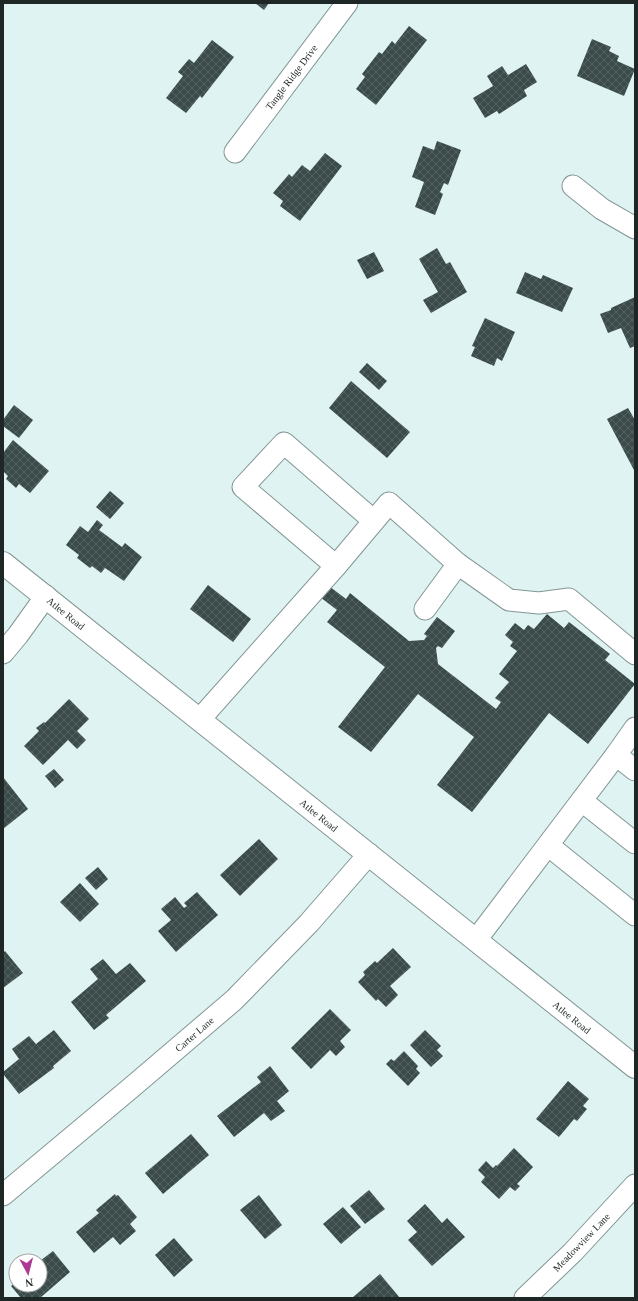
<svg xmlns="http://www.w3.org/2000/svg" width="638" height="1301" viewBox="0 0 638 1301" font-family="Georgia,serif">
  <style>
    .building { fill: url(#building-cross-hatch) }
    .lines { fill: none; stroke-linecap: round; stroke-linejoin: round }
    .minor-casing { stroke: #839695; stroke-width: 23 }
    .major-casing { stroke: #839695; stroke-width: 24 }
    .minor { stroke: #fff; stroke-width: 21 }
    .major { stroke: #fff; stroke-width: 22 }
    .labels { text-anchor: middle; stroke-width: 4; stroke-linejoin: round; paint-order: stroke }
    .street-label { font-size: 10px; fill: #1f2726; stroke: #fff }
  </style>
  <defs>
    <pattern id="building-cross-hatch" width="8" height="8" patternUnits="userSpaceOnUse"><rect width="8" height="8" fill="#3a4b4a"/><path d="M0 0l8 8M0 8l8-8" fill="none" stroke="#546261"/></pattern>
  </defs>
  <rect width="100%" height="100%" fill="#def3f2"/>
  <g class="building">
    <path d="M255,3H269L264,10Z"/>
    <path d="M409,26L427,40L376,105L356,89L365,77L362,74L379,52L382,54L392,41L395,44Z"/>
    <path d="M592,39L611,47L609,51L619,56L617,61L635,69L624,96L577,76Z"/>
    <path d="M212,40L234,57L202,98L200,96L186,113L166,98L183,76L178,72L189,59L194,63Z"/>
    <path d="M526,64L537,82L524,90L527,96L499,114L497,111L485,118L473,98L493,86L487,76L502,66L508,75Z"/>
    <path d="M437,141L461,150L448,185L444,183L440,192L443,194L435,215L415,207L424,182L412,177L423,146L434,150Z"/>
    <path d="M325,153L342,166L300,221L280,206L283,201L273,193L289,174L292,177L302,165L310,171Z"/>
    <path d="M437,248L446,264L450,262L467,292L431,313L423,300L438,292L419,259Z"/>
    <path d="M374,252L384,271L367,279L357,260Z"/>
    <path d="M525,272L541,279L543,275L573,288L562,312L516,293Z"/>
    <path d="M635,297V346L630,348L621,328L608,333L600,314L611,310V308Z"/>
    <path d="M485,318L515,332L502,361L497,358L494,366L471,356L475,347L472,346Z"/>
    <path d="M367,363L387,381L379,390L359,372Z"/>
    <path d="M351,381L410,432L387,458L329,408Z"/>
    <path d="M14,405L33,420L19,438L3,426V420Z"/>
    <path d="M628,408L635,420V472L607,419Z"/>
    <path d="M13,440L49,471L30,493L19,484L16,488L6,479L8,476L3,471V453Z"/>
    <path d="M110,491L124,503L110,519L96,507Z"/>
    <path d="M97,520L103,525L99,530L122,547L125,543L142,557L124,581L105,568L101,573L92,566L90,568L77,558L79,555L66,545L80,526L88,532Z"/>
    <path d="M208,585L251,619L233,642L190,609Z"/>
    <path d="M329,586L346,599L350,593L409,641L424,640L427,636L424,634L437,617L455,631L442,648L438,646L436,648L438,664L496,709L501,702L495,698L509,682L499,674L517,651L510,646L513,642L505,635L515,623L524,630L528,625L534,629L547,614L564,628L569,622L610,654L605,660L635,684L588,744L549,713L472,812L437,785L474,737L418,694L371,752L338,727L385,667L327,622L337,610L320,597Z"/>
    <path d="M69,699L89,719L77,731L86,740L77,749L68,740L43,765L24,746L39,731L36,728L44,722L45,723Z"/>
    <path d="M54,769L64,780L55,788L45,776Z"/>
    <path d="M3,777L28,809L3,829Z"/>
    <path d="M259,839L278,859L240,896L220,875Z"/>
    <path d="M98,867L108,879L96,890L85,878Z"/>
    <path d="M80,883L99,904L80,922L60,902Z"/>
    <path d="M197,892L218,915L176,952L158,931L171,920L161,909L175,897L184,908L187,906L184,903Z"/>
    <path d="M393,948L411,967L390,986L398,995L386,1007L378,999L376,1001L358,982L365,975L363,972L375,961L377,963Z"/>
    <path d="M5,951L23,973L3,988V953Z"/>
    <path d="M103,959L116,974L130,963L146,981L106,1015L109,1018L94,1030L71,1002L98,979L90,969Z"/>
    <path d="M330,1009L351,1030L340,1041L345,1047L336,1056L330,1050L311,1069L291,1048Z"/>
    <path d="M54,1030L71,1051L53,1066L54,1068L19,1094L3,1074V1072L19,1059L12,1049L29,1036L36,1044Z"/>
    <path d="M425,1030L441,1046L437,1050L443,1056L431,1067L410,1045Z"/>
    <path d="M404,1051L418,1066L416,1069L420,1073L408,1086L386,1064L391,1059L394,1061Z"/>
    <path d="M270,1066L289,1091L277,1101L285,1111L271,1121L264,1113L234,1137L217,1116L261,1082L257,1077Z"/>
    <path d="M568,1081L589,1099L583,1106L587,1109L577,1121L574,1119L559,1137L536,1119Z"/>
    <path d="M191,1134L209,1155L163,1194L145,1173Z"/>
    <path d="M514,1148L533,1167L517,1184L520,1186L515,1191L510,1187L499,1199L481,1182L485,1177L478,1170L486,1161L493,1168L496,1165L497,1166Z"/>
    <path d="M369,1190L385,1209L365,1224L350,1206Z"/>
    <path d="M115,1194L116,1196L118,1195L137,1217L130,1224L136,1231L120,1245L113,1237L94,1253L76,1232L99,1213L96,1210Z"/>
    <path d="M259,1195L282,1225L265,1239L240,1210Z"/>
    <path d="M425,1204L442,1223L447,1218L465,1237L432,1266L408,1240L417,1232L407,1221Z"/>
    <path d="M343,1207L361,1227L341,1244L323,1224Z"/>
    <path d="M174,1238L193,1260L174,1277L155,1255Z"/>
    <path d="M53,1251L70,1272L40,1298H21L11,1286L16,1282V1285H40V1261Z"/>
    <path d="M380,1274L400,1298H352Z"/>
  </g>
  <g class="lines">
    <g class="minor-casing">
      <g id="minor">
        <path d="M235,152L347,3"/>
        <path d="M573,186L602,209L635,228"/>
        <path d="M374,521L284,443L243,487L336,566L389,503L458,564"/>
        <path d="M425,609L458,564L509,600L539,603L569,599L635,654"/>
        <path d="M3,653L18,635L46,596"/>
        <path d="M200,719L336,566"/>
        <path d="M616,755L635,728"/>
        <path d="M582,801L635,843"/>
        <path d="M549,846L635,915"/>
        <path d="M476,940L616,755L635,770"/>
        <path d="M3,1195L132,1087L234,1000L309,923L369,854"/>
        <path d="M525,1298L573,1252L635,1185"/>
      </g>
    </g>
    <g class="major-casing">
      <path id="major" d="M3,563L635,1067"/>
    </g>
    <use href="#minor" class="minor"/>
    <use href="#major" class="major"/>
  </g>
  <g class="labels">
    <g class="street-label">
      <text transform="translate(291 77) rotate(-53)" y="4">Tangle Ridge Drive</text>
      <text transform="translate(66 613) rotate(39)" y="4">Atlee Road</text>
      <text transform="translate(319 815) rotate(39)" y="4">Atlee Road</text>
      <text transform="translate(572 1017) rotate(39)" y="4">Atlee Road</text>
      <text transform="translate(194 1034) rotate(-41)" y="4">Carter Lane</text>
      <text transform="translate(581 1242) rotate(-46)" y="4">Meadowview Lane</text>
    </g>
  </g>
  <rect width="638" height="1301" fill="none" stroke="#1f2726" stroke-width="8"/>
  <g transform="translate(28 1273) rotate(173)"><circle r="19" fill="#ffffff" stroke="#a5a9a8"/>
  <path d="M0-3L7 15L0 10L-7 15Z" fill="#ac3a95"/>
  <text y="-6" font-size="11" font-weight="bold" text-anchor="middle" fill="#1f2726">N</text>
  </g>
</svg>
